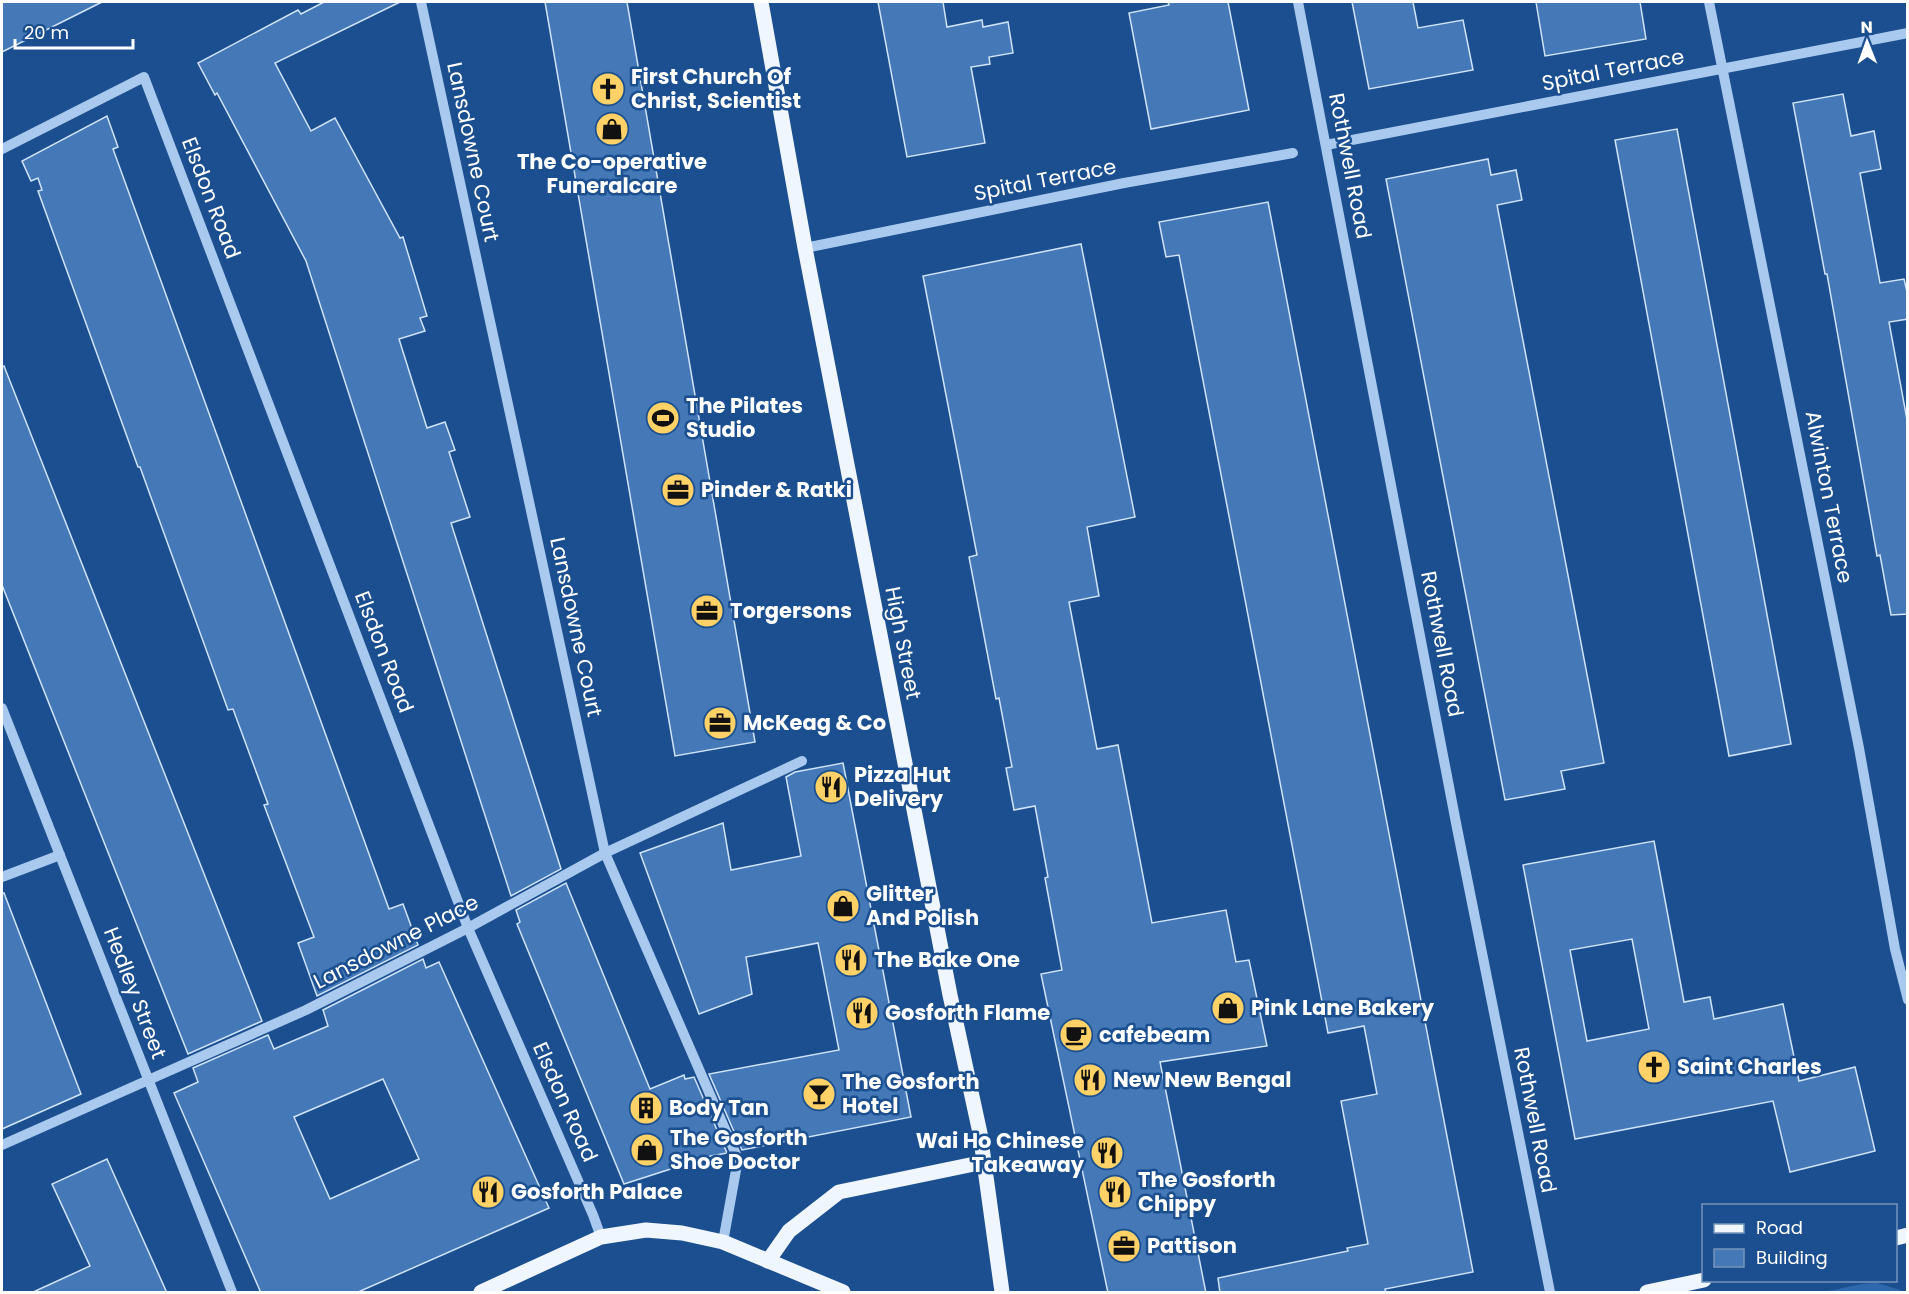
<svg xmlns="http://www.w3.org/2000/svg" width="1909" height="1294" viewBox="0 0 1909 1294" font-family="Poppins,sans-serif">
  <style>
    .green { fill: #2e69ad }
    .building { fill: #4478b7; stroke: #cfe3fa; stroke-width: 1.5; fill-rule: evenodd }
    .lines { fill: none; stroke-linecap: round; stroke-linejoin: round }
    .minor { stroke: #a9c9ee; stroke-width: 10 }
    .major { stroke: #f0f6ff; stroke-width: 15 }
    .labels { text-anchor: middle; stroke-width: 5; stroke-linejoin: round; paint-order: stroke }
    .street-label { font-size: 21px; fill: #fff; stroke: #1b4f8f }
    .poi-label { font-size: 21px; font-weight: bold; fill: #fff; stroke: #1b4f8f; text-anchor: start }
  </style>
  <rect width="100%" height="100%" fill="#1b4f8f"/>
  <path class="green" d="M1877,1283L1907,1292H1824L1861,1284Z"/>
  <g class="building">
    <path d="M2,2H102L2,52Z"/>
    <path d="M324,2H400L275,63L311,131L335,118L400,238L403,237L427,316L420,318L425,331L399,339L427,428L445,422L455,450L449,452L470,517L451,523L561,869L511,896L306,261L217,93L215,95L198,63L298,10L301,14Z"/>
    <path d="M545,2H627L755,742L675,756Z"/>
    <path d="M878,2H943L947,27L982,20L983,27L1008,22L1013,53L989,57L990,64L971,67L985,143L907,157Z"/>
    <path d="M1168,2H1228L1249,110L1151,129L1129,13L1169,5Z"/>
    <path d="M1352,2H1413L1418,28L1463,20L1473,70L1369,89Z"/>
    <path d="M1536,2H1640L1646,39L1545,56Z"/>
    <path d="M1843,94L1851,136L1874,131L1881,169L1860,173L1880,283L1904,279L1908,296V319L1889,322L1908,425V614L1891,615L1880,555L1877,556L1827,274H1825L1793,103Z"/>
    <path d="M107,116L118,147L113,149L389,909L403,904L418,945L317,996L298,943L314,937L264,805L268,804L233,709L228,710L140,467H138L38,191L42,190L38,178L31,181L22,161Z"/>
    <path d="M1677,129L1791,744L1729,756L1615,140Z"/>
    <path d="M1488,159L1491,175L1516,170L1522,200L1497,205L1604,763L1561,771L1565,789L1505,800L1386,179Z"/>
    <path d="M1268,202L1473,1272L1385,1289L1386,1293H1220L1218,1278L1348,1251L1347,1248L1368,1244L1341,1101L1377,1094L1364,1026L1328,1033L1179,255L1166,257L1159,222Z"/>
    <path d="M1081,244L1135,517L1087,527L1099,596L1069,602L1097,749L1118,745L1152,923L1226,910L1236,962L1249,960L1267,1046L1160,1062L1206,1293H1108L1041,974L1062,970L1045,878L1048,877L1035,806L1014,810L1006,768L1012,767L999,698L996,699L969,557L977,555L923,276Z"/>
    <path d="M4,366L262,1021L188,1054L2,585V367Z"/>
    <path d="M843,763L911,1117L742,1150L709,1074L839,1050L818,943L746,957L752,994L699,1014L640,853L723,823L731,870L801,856L786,777L795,772Z"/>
    <path d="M1654,841L1684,1002L1710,997L1714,1019L1783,1004L1799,1081L1855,1067L1875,1151L1790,1172L1773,1101L1575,1139L1523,865ZM1632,939L1649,1029L1587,1041L1570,950Z"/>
    <path d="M566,883L650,1089L684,1075L685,1079L694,1077L727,1153L711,1156L624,1184L517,924L520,922L516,910Z"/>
    <path d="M2,893H4L81,1094L2,1129Z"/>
    <path d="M423,959L426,968L439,962L549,1208L356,1293H261L174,1093L198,1082L193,1068L268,1035L274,1049L328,1026L323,1010ZM383,1079L419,1159L330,1199L294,1117Z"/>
    <path d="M107,1159L167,1293H31L90,1266L52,1184Z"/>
  </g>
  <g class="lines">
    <g class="minor">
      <path d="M421,2L605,853L738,1159L723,1242"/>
      <path d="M1298,2L1457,828L1550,1292"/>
      <path d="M1709,2L1859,748L1895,949L1908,1000"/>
      <path d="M1326,145L1908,33"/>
      <path d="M2,149L144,77L468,928L593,1215L601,1237"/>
      <path d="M805,248L1124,183L1293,153"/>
      <path d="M2,708L232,1292"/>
      <path d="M2,877L60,855"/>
      <path d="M2,1145L306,1010L468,928L605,853L802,761"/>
    </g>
    <g class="major">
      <path d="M761,2L805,248L896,717L950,995L980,1133L1002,1292"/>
      <path d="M1896,1238L1908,1235"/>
      <path d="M768,1261L789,1231L839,1192L984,1162"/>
      <path d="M481,1292L601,1237L646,1230L682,1233L723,1242L843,1292"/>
      <path d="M1647,1292L1704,1280"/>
    </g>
  </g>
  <defs>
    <g id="church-disc" transform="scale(1.725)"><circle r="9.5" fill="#ffd166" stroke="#1b4f8f"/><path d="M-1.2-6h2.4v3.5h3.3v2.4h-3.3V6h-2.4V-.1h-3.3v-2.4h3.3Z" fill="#111"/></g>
    <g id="shop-disc" transform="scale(1.725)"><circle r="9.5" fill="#ffd166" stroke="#1b4f8f"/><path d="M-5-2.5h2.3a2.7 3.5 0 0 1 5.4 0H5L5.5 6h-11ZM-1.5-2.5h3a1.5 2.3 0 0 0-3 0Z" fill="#111"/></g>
    <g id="stadium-disc" transform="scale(1.725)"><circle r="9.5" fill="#ffd166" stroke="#1b4f8f"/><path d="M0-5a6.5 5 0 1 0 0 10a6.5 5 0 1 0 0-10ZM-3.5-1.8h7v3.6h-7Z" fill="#111"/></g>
    <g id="office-disc" transform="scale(1.725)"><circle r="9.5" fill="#ffd166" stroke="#1b4f8f"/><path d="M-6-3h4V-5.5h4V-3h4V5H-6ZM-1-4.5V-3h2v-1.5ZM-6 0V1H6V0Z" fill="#111"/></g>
    <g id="restaurant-disc" transform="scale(1.725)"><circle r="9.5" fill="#ffd166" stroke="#1b4f8f"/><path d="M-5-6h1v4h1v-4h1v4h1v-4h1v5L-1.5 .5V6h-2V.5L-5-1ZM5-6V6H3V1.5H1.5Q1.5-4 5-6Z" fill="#111"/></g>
    <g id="cafe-disc" transform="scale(1.725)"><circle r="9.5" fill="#ffd166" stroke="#1b4f8f"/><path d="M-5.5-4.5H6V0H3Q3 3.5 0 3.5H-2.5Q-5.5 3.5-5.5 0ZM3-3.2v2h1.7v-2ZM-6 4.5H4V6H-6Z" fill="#111"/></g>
    <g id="bar-disc" transform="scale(1.725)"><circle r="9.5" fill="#ffd166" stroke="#1b4f8f"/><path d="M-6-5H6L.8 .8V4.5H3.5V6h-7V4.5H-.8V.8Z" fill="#111"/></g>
    <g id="building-disc" transform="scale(1.725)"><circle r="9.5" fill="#ffd166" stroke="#1b4f8f"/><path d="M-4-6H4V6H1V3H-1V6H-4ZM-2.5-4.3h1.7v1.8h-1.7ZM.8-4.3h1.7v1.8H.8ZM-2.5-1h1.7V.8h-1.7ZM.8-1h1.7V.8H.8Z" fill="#111"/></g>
  </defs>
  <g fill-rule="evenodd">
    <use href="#church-disc" x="608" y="89"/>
    <use href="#shop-disc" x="612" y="129"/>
    <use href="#stadium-disc" x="663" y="418"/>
    <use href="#office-disc" x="678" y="490"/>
    <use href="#office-disc" x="707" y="611"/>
    <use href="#office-disc" x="720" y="723"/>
    <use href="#restaurant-disc" x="831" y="787"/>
    <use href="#shop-disc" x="843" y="906"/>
    <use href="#restaurant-disc" x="851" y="960"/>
    <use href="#shop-disc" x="1228" y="1008"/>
    <use href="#restaurant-disc" x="862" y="1013"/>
    <use href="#cafe-disc" x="1076" y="1035"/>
    <use href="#church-disc" x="1654" y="1067"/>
    <use href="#restaurant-disc" x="1090" y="1080"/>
    <use href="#bar-disc" x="819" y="1094"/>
    <use href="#building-disc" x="646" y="1108"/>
    <use href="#shop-disc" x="647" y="1150"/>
    <use href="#restaurant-disc" x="1107" y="1153"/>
    <use href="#restaurant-disc" x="488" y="1192"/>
    <use href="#restaurant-disc" x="1115" y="1192"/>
    <use href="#office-disc" x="1124" y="1246"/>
  </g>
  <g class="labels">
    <g class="street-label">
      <text transform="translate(1613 70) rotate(-11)" y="7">Spital Terrace</text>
      <text transform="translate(473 152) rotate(78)" y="7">Lansdowne Court</text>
      <text transform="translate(1350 166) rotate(79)" y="7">Rothwell Road</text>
      <text transform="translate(1045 180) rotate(-11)" y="7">Spital Terrace</text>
      <text transform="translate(211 198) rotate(69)" y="7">Elsdon Road</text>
      <text transform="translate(1829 497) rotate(79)" y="7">Alwinton Terrace</text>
      <text transform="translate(576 627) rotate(78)" y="7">Lansdowne Court</text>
      <text transform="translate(903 643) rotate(79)" y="7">High Street</text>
      <text transform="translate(1442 644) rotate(79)" y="7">Rothwell Road</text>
      <text transform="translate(384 652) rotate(69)" y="7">Elsdon Road</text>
      <text transform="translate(396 942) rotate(-27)" y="7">Lansdowne Place</text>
      <text transform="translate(135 993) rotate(69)" y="7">Hedley Street</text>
      <text transform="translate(565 1102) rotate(66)" y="7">Elsdon Road</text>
      <text transform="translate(1535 1120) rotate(79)" y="7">Rothwell Road</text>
    </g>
    <g class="poi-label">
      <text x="631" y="84">First Church Of<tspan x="631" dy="24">Christ, Scientist</tspan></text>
      <text x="612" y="169" text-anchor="middle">The Co-operative<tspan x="612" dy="24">Funeralcare</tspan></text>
      <text x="686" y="413">The Pilates<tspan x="686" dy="24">Studio</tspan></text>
      <text x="701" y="497">Pinder &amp; Ratki</text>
      <text x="730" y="618">Torgersons</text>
      <text x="743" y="730">McKeag &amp; Co</text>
      <text x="854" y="782">Pizza Hut<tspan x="854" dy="24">Delivery</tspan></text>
      <text x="866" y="901">Glitter<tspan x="866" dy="24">And Polish</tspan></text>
      <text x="874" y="967">The Bake One</text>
      <text x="1251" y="1015">Pink Lane Bakery</text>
      <text x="885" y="1020">Gosforth Flame</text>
      <text x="1099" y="1042">cafebeam</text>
      <text x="1677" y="1074">Saint Charles</text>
      <text x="1113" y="1087">New New Bengal</text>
      <text x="842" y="1089">The Gosforth<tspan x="842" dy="24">Hotel</tspan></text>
      <text x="669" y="1115">Body Tan</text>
      <text x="670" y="1145">The Gosforth<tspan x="670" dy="24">Shoe Doctor</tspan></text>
      <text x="1084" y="1148" text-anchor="end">Wai Ho Chinese<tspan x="1084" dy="24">Takeaway</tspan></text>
      <text x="1138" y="1187">The Gosforth<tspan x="1138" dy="24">Chippy</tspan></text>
      <text x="511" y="1199">Gosforth Palace</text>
      <text x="1147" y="1253">Pattison</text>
    </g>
  </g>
  <rect width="1909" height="1294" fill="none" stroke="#ffffff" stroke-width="6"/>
  <rect x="1702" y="1204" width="195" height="78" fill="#1b4f8f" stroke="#7695bc" stroke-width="1.5"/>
  <rect x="1714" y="1224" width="30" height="9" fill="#f0f6ff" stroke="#7695bc" stroke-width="1.5"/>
  <text x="1756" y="1234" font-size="18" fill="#ffffff">Road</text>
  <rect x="1714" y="1249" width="30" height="18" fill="#4478b7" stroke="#7695bc" stroke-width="1.5"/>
  <text x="1756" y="1264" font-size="18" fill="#ffffff">Building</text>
  <g transform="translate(1867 42) rotate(359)" stroke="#1b4f8f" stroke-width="4.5" paint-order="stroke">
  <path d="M0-4.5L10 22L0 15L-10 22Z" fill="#ffffff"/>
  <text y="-9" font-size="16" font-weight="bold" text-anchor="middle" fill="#ffffff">N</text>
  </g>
  <path d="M15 39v9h118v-9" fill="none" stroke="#ffffff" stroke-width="3"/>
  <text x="24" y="39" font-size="18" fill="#ffffff" stroke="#1b4f8f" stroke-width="4.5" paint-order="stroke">20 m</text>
</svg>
